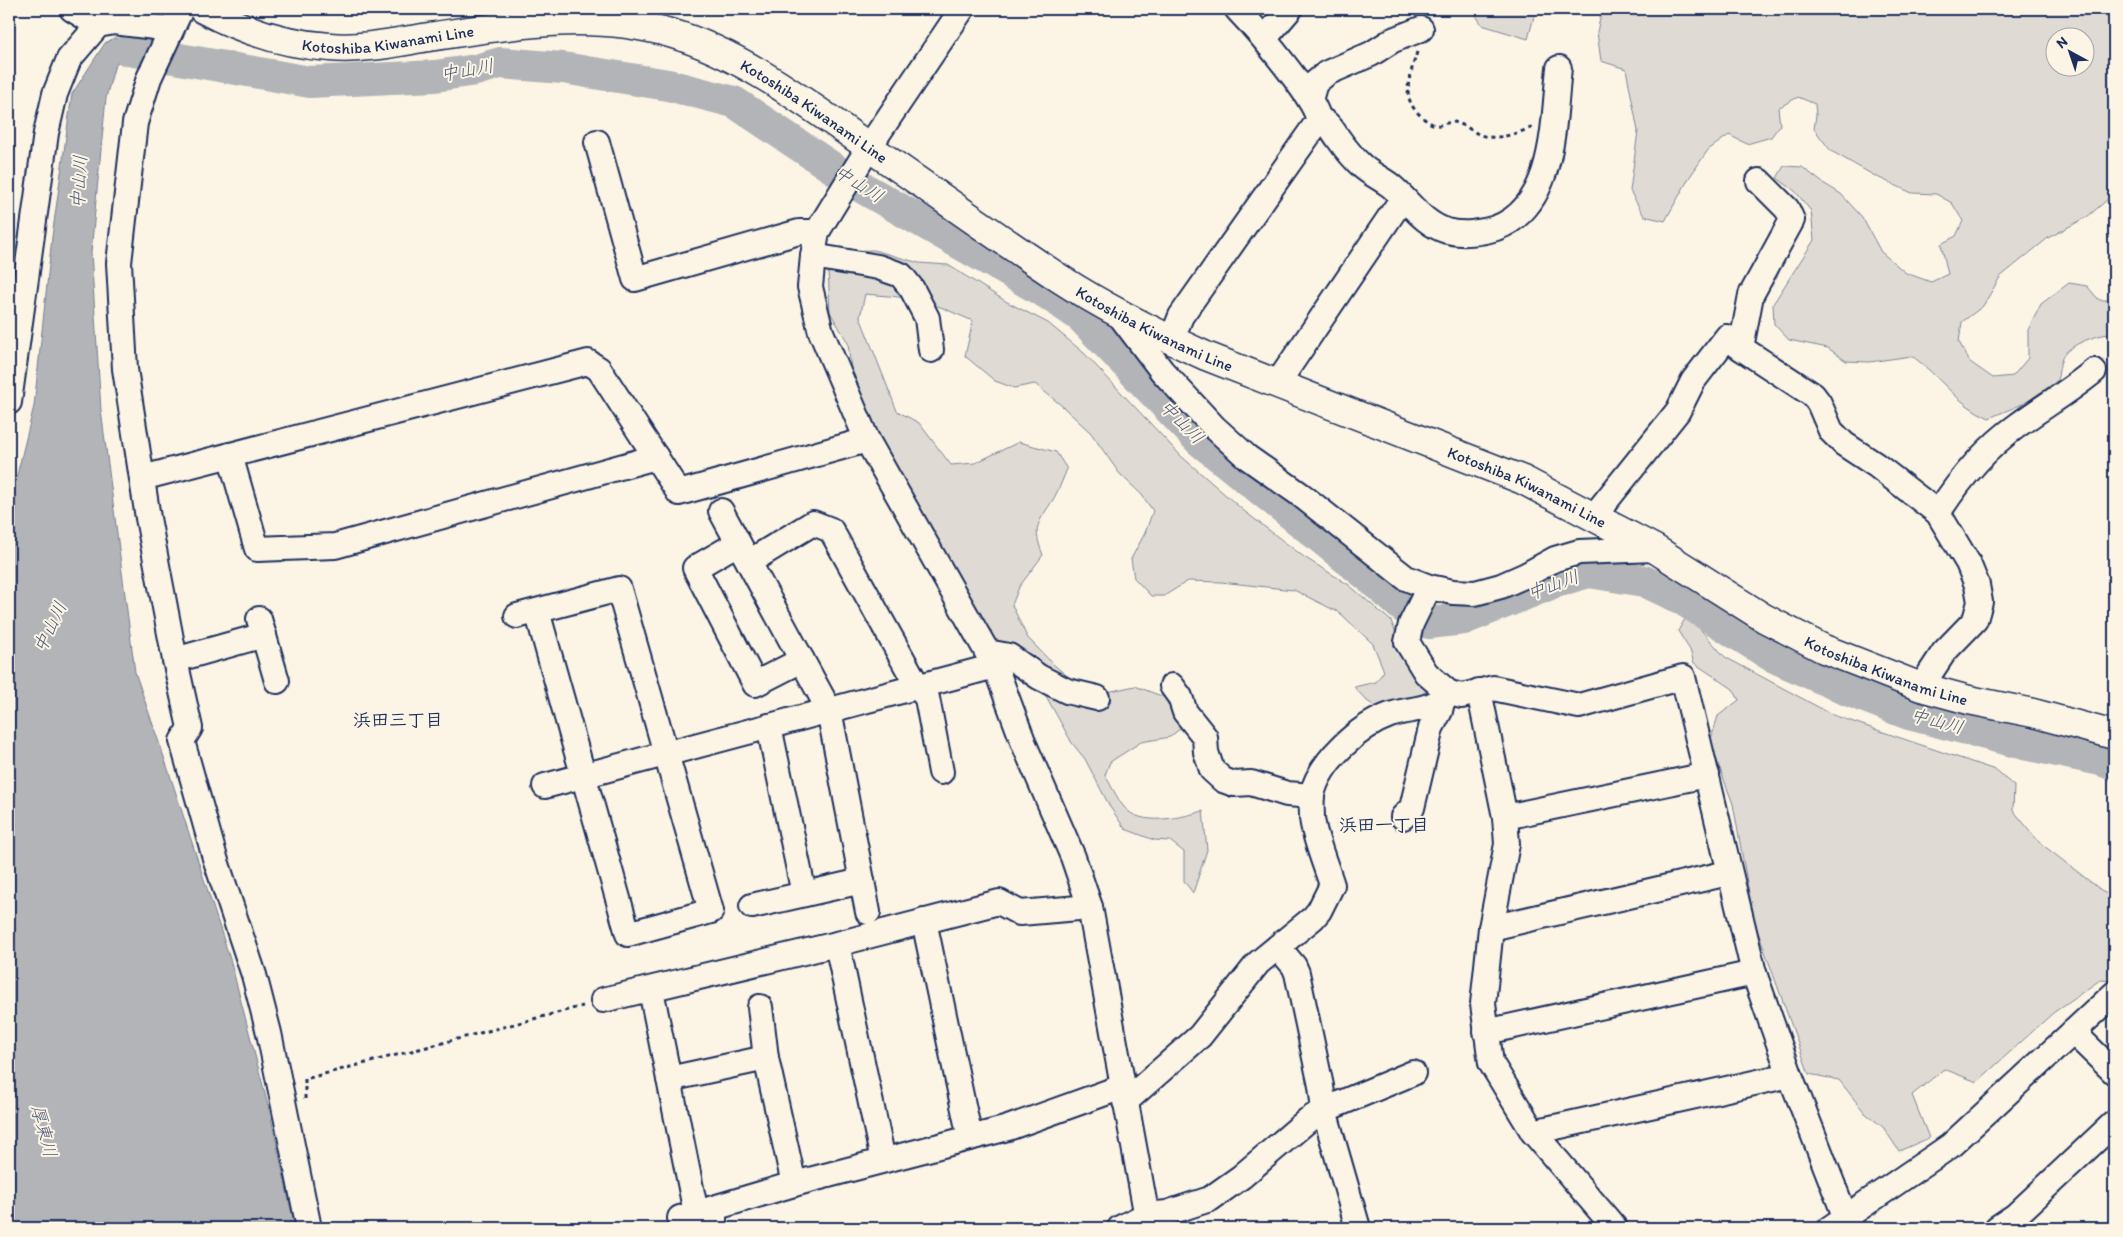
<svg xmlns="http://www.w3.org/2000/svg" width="2123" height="1237" viewBox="0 0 2123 1237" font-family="Itim,'Klee One',sans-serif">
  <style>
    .green { fill: #dfdbd4; stroke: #7d8599; fill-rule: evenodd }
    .water { fill: #b2b4b8; stroke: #767f94 }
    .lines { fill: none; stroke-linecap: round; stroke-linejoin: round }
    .river { stroke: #b2b4b8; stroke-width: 32 }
    .minor-casing { stroke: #1b2f5e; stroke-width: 28 }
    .major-casing { stroke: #1b2f5e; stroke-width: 31 }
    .path { stroke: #1b2f5e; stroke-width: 3; stroke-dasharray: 4 4; stroke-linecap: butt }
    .minor { stroke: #fcf5e5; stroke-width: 24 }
    .major { stroke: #fcf5e5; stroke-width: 28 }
    .labels { text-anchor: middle; stroke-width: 4; stroke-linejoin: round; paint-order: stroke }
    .street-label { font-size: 16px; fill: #1b2f5e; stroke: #fcf5e5 }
    .water-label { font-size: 18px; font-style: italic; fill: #485779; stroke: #fcf5e5 }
    .neighbourhood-label { font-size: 18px; font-weight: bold; fill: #1b2f5e; stroke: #fcf5e5 }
  </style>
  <rect width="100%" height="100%" fill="#fcf5e5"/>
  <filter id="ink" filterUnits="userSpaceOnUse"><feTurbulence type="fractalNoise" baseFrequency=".02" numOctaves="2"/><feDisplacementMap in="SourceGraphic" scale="10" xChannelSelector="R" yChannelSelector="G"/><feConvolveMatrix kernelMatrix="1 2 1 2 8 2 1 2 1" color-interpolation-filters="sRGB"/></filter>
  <g filter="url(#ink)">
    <g class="green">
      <path d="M1472,9H1536L1528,39L1482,25Z"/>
      <path d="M1602,9H2114V194L2087,217L2048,238L2000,277L1983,306L1962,322L1959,342L1970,362L1993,378L2013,376L2028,358V330L2041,304L2069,283L2087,286L2099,300H2114V334C2101,333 2068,344 2062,358C2059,365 2059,374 2057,381L2025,403L1989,418C1956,404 1940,376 1912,356L1869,362L1846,361L1828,348L1789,340L1774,324L1773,304L1814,240L1811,211L1795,191L1777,178L1784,166L1802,167L1823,183L1841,194L1862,217L1881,252L1906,273L1931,282L1948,274L1941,244L1956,236L1963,221L1952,203L1936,194L1912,193L1875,176L1831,151L1814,129L1816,115L1815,104L1798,97L1778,108L1780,125L1771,137L1747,144L1729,135L1708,150L1689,178L1665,221L1644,216L1630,191L1638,131L1626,69L1601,61L1597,32ZM2056,38H2086V68H2056Z"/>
      <path d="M874,250L919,263L948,265L1007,302L1048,323L1084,353L1181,456L1244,511L1304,557L1349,585L1391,621L1404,652L1427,690L1412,702L1379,709L1367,701L1354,687L1376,682L1384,671L1373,644L1340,613L1294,590L1221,582L1188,581L1164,596H1151L1134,578L1131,559L1145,533L1153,511L1142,495L1119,473L1091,433L1061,405L1035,384L1014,388L995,381L965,356L973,321L938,306L899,297L865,294L860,317L897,411L919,423L951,465L975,463L1019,442L1056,452L1067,469C1063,479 1059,489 1054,498C1039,523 1031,525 1043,555L1019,587L1012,605L1027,637L1053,664L1080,687L1107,692L1135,686L1164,697L1182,727L1170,737L1141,742L1110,762L1105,775C1111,785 1120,805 1128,811C1146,826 1184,817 1203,811L1207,850L1193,893L1184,881V852L1170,841L1154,840L1125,829L1110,807L1085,759L1072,743L1046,696L1011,672L1010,650L985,633L879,443L851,370L848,343L830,312L828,268L840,251Z"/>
      <path d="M1685,619L1694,622L1725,657L1833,715L1995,770L2014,786L2013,810L2039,842L2114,900V981L2100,980L2053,1013L1977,1082L1944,1069L1912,1095L1929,1138L1899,1151L1883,1127L1865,1113L1839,1080L1809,1074L1754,921L1733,804L1710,742L1718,716L1739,700L1733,689L1694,663L1690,650L1678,631Z"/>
    </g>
    <path class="water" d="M114,38L153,43L144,61L122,57L114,68L106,98L91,252L101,410L135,672L170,775L230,959L270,1113L295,1228H9V490L16,479L34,406L52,237L72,94L105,43Z"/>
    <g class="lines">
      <path class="river" d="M128,50L310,82L435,76L476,70L500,63L563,68L668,85L734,102L863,188L1048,294L1080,316L1199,440L1368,576L1403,607L1429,623L1464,619L1558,581L1589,572L1644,581L1680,598L1772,656L1845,689L1909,714L2024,744L2101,760L2114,765"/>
      <g class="minor-casing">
        <g id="minor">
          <path d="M72,9L98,25"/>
          <path d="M181,9L149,78L135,123L119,263L125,369L148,518L175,660L190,728L182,741L215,858L254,975L269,1033L309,1228"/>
          <path d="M962,9L869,147L817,232L813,256L810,287L821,332L867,440L995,666L1024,744L1073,857L1090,907L1149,1228"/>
          <path d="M1265,38L1290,9"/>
          <path d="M1310,100L1315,83L1327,73L1371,54L1393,40L1421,29"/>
          <path d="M1319,120C1320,120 1326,122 1326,123C1331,126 1334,133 1338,138C1345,148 1353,158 1363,167C1371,174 1382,179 1391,186C1409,201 1423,224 1447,231C1462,235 1481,233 1496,228C1556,206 1553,121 1559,68"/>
          <path d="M597,142L635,279L799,232H817"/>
          <path d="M813,256L878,267L901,275L912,289L927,318L931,350"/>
          <path d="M1118,313L1162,371L1214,427L1247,457L1301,495L1406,578L1429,587L1453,592L1475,593L1501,586L1526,575L1555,559L1579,552L1655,549"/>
          <path d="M1171,341L1181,316L1319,120C1315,104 1303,90 1294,77C1276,53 1258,31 1237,9"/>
          <path d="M1741,348L1751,295L1792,220L1787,209L1759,181"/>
          <path d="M1277,384L1396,208L1404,199"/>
          <path d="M9,402L46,133L55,94L69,59L98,25L114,22L171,29"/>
          <path d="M230,455L257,549L335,546L656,457"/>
          <path d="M142,478L588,362L599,369L679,493L867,440"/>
          <path d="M721,511L829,710L868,912"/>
          <path d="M1938,513C1959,480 1986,448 2018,425C2044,406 2070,391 2094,371"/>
          <path d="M1594,516L1678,411L1693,381L1727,337L1741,348L1813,395L1819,403L1831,431L1844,444L1876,465L1938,513L1968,563L1977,585L1980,602L1975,620L1944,652L1921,687"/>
          <path d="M738,543L695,568L755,684L802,660"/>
          <path d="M749,562L813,523L831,530L918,687L927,698L941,772"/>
          <path d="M1429,587L1411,624L1407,642L1426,673L1449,693L1462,696L1493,688L1579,706L1683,677L1754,973L1790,1075L1845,1216"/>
          <path d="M517,616L619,589L711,911L628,934L537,611"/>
          <path d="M259,619L277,681"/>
          <path d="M987,652L1009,656L1039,677L1067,691L1097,698"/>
          <path d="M175,660L264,635"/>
          <path d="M1172,686L1180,697L1185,712L1205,737L1206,752L1212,770L1223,780L1234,784L1251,783L1287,794L1312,796"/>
          <path d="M1479,691L1505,817L1507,844L1491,928L1483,1004L1491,1063L1533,1132L1615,1228"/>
          <path d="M769,726L804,894"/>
          <path d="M545,786L995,666"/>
          <path d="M1403,817L1412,808L1431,728L1440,711L1442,702"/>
          <path d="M1505,817L1707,775"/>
          <path d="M752,906L862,881"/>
          <path d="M924,921L970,1138"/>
          <path d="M1491,928L1728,873"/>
          <path d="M837,944L883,1160"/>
          <path d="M1278,947L1294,966L1297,973L1321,1086L1324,1110L1358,1228"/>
          <path d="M651,990L696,1213"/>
          <path d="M603,1000L837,944L999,902L1020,913L1090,907"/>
          <path d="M760,1007L766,1058L794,1184"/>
          <path d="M1486,1032L1754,973"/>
          <path d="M2073,1032L2114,1072"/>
          <path d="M669,1079L766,1058"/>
          <path d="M1125,1102L1200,1036L1258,963L1313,918L1319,911L1332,885C1326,866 1314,837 1312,818C1312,812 1311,802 1312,795C1319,762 1359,726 1390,715C1410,708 1434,711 1449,693"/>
          <path d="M1533,1132L1790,1075"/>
          <path d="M714,1208V1228"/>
          <path d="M680,1218L794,1184L1008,1128L1122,1087"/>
          <path d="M1120,1228L1146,1215L1167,1213L1210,1199L1241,1177L1308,1120L1324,1110L1413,1073"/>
          <path d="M1830,1228L1950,1146L2114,994"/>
          <path d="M1997,1228L2015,1216L2114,1123"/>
        </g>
      </g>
      <g class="major-casing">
        <g id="major">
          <path id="s1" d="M203,9C242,30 285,44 330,47C362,50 397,42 429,37C509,25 590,10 670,33C744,54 814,109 876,152C937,194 997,237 1059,278C1105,308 1155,333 1206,356L1523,480L1655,549L1764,618L1824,649L1921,687L1969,700L2033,713L2114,735"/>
        </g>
      </g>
      <g class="path">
        <path d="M1417,52C1411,74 1399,97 1420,115C1424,119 1430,124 1436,125C1442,126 1449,121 1454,122C1463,124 1471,130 1478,134C1496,142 1517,133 1534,127"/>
        <path d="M305,1099V1079L583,1006"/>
        <path d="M650,1228L662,1225"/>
      </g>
      <use href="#minor" class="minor"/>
      <use href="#major" class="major"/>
    </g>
  </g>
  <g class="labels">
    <g class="street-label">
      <text dy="6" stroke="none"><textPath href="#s1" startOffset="192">Kotoshiba Kiwanami Line</textPath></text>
      <text dy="6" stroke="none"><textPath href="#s1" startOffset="641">Kotoshiba Kiwanami Line</textPath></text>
      <text dy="6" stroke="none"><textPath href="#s1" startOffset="1046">Kotoshiba Kiwanami Line</textPath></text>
      <text dy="6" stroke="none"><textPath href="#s1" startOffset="1451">Kotoshiba Kiwanami Line</textPath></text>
      <text dy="6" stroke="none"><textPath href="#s1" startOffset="1856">Kotoshiba Kiwanami Line</textPath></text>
    </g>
    <g class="water-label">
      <text transform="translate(467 70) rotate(-10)" y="6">中山川</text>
      <text transform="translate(79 182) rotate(-87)" y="6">中山川</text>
      <text transform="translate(859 184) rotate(32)" y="6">中山川</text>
      <text transform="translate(1182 422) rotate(45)" y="6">中山川</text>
      <text transform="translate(1553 585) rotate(-20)" y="6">中山川</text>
      <text transform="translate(50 627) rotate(-65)" y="6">中山川</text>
      <text transform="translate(1937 721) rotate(15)" y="6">中山川</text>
      <text transform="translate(44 1131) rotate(75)" y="6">厚東川</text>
    </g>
    <g class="neighbourhood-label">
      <text x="398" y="726">浜田三丁目</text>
      <text x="1384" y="831">浜田一丁目</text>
    </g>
  </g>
  <rect width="2123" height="1237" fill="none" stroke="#fcf5e5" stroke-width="30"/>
  <rect x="15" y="15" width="2093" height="1207" fill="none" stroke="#1b2f5e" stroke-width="2" filter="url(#ink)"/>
  <g transform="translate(2070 52) rotate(320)"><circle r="24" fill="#fcf5e5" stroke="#a2a6af"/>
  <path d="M0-4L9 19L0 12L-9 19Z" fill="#1b2f5e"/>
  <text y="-8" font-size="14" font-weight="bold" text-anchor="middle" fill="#1b2f5e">N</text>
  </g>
</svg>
